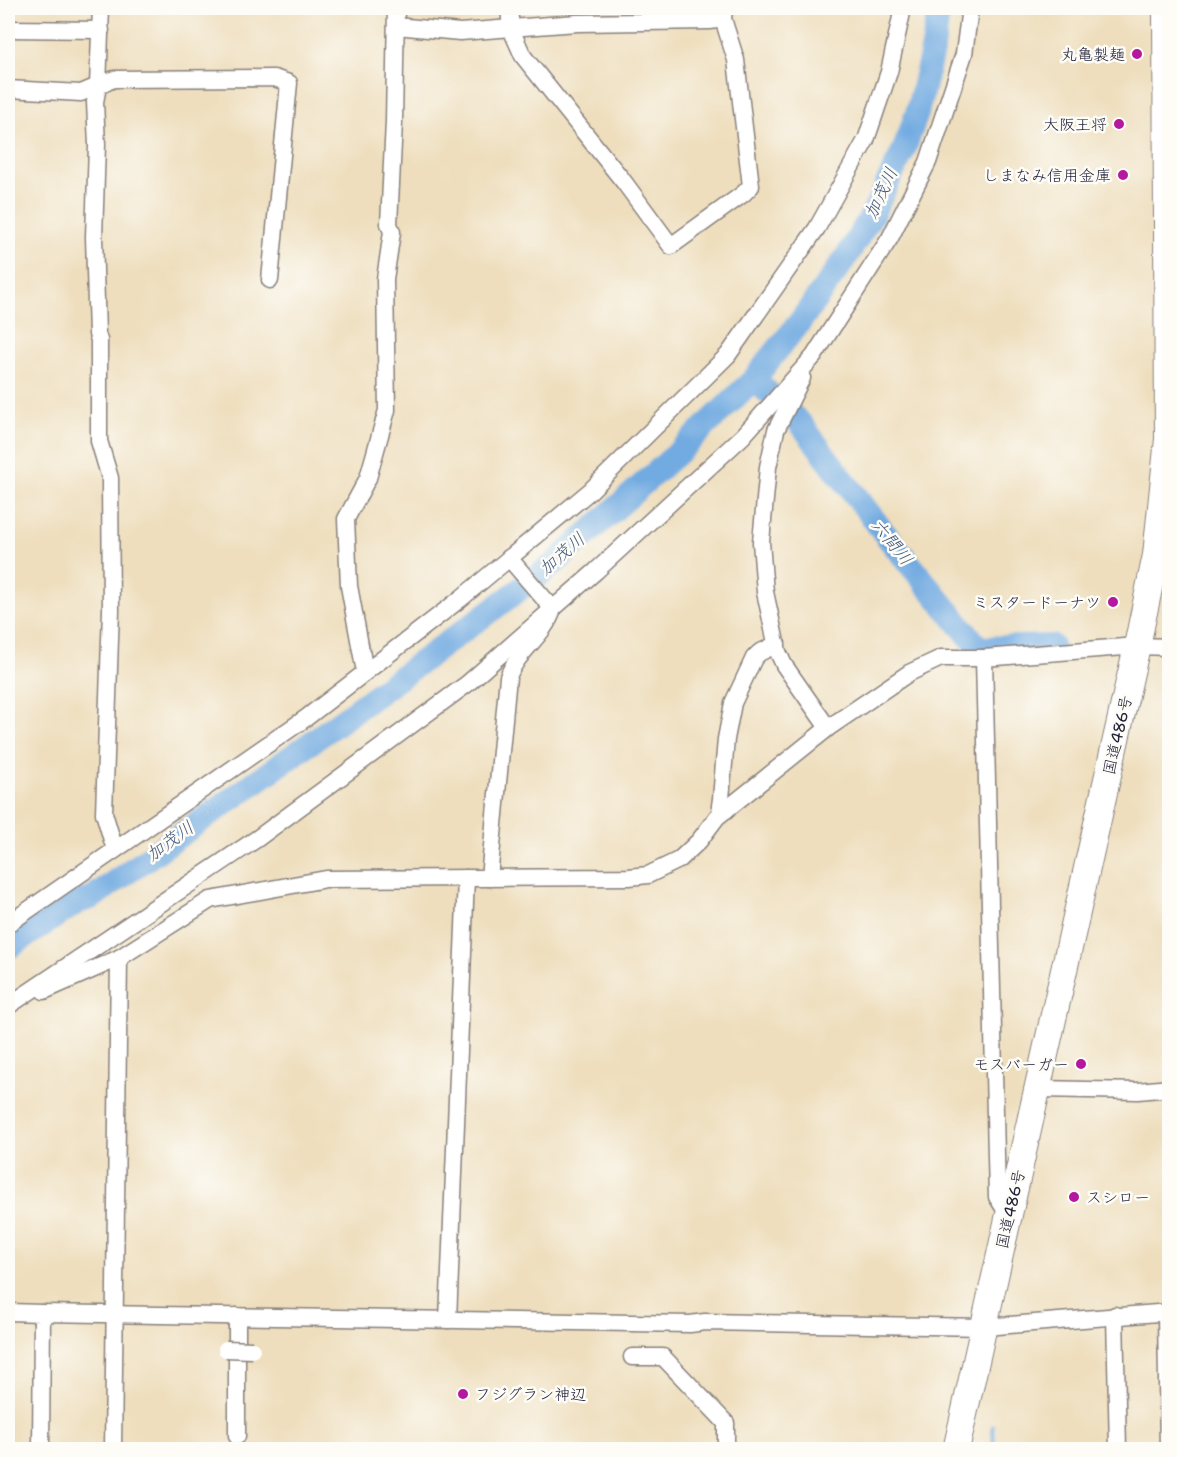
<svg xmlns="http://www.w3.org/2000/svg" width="1177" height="1457" viewBox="0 0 1177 1457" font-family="'Shantell Sans','Klee One',sans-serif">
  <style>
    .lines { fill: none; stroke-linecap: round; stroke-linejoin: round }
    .stream { stroke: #72abe1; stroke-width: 4 }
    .river { stroke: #72abe1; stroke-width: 24 }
    .minor-casing { stroke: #88807c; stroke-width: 19 }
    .highway-casing { stroke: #88807c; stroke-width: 28 }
    .minor { stroke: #fff; stroke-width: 16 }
    .highway { stroke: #fff; stroke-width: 26 }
    .minor-bridge-casing { stroke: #88807c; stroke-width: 19; stroke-linecap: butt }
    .minor-bridge { stroke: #fff; stroke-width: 16 }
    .poi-dot { fill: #b5179e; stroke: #fdfcf7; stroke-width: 2 }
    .labels { text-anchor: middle; stroke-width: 5; stroke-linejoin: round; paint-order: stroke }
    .poi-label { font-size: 16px; fill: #22223b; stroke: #fdfcf7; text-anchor: end }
    .street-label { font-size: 16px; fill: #22223b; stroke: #fdfcf7 }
    .water-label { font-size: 18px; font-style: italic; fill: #42597d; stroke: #fdfcf7 }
  </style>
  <rect width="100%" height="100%" fill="#fdfcf7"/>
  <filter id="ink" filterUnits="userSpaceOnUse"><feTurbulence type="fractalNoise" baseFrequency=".0167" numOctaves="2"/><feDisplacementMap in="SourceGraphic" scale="12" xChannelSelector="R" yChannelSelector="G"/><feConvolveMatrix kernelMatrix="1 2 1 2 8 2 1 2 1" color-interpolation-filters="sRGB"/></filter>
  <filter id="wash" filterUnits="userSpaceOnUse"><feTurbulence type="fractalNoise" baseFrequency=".008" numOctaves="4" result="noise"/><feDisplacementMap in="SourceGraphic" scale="24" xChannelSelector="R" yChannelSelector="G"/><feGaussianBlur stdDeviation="1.35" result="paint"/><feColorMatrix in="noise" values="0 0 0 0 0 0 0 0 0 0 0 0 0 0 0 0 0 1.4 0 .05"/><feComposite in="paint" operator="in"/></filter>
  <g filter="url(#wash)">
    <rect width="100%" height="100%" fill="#eedebd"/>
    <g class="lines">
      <path class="stream" d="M993,1426L994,1450"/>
      <g class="river">
        <path d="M754,379L801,424L885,534L979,648L1052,646"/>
        <path d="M8,948L78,902L93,897L309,744L553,565L683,448L754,379L799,323L845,259L873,213L905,147L917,113L933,47L939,8"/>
      </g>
    </g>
  </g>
  <g filter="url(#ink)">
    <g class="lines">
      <g class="minor-casing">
        <g id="minor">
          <path d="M101,8L98,86L95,102L97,145L94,237L97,334L99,340V441L110,478L111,610L104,813L115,850"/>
          <path d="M509,8L511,29L523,56L624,182L671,246L743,194L751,186L736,60L723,19L724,8"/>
          <path d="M396,26L460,32L577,23L710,21L723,19"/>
          <path d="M8,29L101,30"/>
          <path d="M8,89L81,93L114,79L274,78L289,83L270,280"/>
          <path d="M802,378L776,430L768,467L761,542L765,592L778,652L784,665L828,728"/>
          <path d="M984,658L997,1197L1008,1214"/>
          <path d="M365,672L349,586L346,519L368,478L387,410L385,279L392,232L389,224L394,122L396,8"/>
          <path d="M726,810L720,806L721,799L726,739L733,703L754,658L759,653L777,644"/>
          <path d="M489,878L508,677C517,651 545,636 553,609L509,558"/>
          <path d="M8,924L306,718L459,600L590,491L728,355L817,228L866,140L889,72L903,8"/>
          <path d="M44,991L119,958L210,900L326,879L629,877L648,875L679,860L699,841L717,817L828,728L909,673L941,658H984L1137,646L1170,647"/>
          <path d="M8,1006L258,838L467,684L596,571L743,436L814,356L890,238L928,162L964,54L970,8"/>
          <path d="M1038,1089L1138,1091L1170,1088"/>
          <path d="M8,1312L42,1313L41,1450"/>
          <path d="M1166,1312L1168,1450"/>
          <path d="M42,1313L690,1324L705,1322L985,1327L1170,1312"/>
          <path d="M1115,1315L1118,1450"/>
          <path d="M237,1316V1436"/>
          <path d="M448,1320L466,878"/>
          <path d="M632,1357H663L726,1423V1450"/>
          <path d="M113,1450L119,958"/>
        </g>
      </g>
      <g class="highway-casing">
        <path id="highway" d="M956,1450L1137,646L1156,555L1168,439L1166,8"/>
      </g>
      <use href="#minor" class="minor"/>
      <use href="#highway" class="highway"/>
      <g class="minor-bridge-casing">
        <path id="minor-bridge" d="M226,1349L252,1350"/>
      </g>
      <use href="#minor-bridge" class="minor-bridge"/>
    </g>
  </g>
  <g class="poi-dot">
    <circle cx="1137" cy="54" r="6"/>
    <circle cx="1119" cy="124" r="6"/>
    <circle cx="1123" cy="175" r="6"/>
    <circle cx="1113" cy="602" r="6"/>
    <circle cx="1081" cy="1064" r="6"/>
    <circle cx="1074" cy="1197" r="6"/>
    <circle cx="463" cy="1394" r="6"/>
  </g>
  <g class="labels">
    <g class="poi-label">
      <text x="1125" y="60">丸亀製麺</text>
      <text x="1107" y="130">大阪王将</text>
      <text x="1111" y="181">しまなみ信用金庫</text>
      <text x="1101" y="608">ミスタードーナツ</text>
      <text x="1069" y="1070">モスバーガー</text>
      <text x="1086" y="1203" text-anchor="start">スシロー</text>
      <text x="475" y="1400" text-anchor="start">フジグラン神辺</text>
    </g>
    <g class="street-label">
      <text transform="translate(1117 735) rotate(-77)" y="6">国道486号</text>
      <text transform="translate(1010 1209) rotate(-77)" y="6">国道486号</text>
    </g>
    <g class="water-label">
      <text transform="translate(881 193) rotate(-65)" y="6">加茂川</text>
      <text transform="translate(892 542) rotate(51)" y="6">六間川</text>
      <text transform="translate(562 554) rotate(-41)" y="6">加茂川</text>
      <text transform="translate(170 841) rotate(-36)" y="6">加茂川</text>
    </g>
  </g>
  <rect width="1177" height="1457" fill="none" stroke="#fdfcf7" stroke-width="30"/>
</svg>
